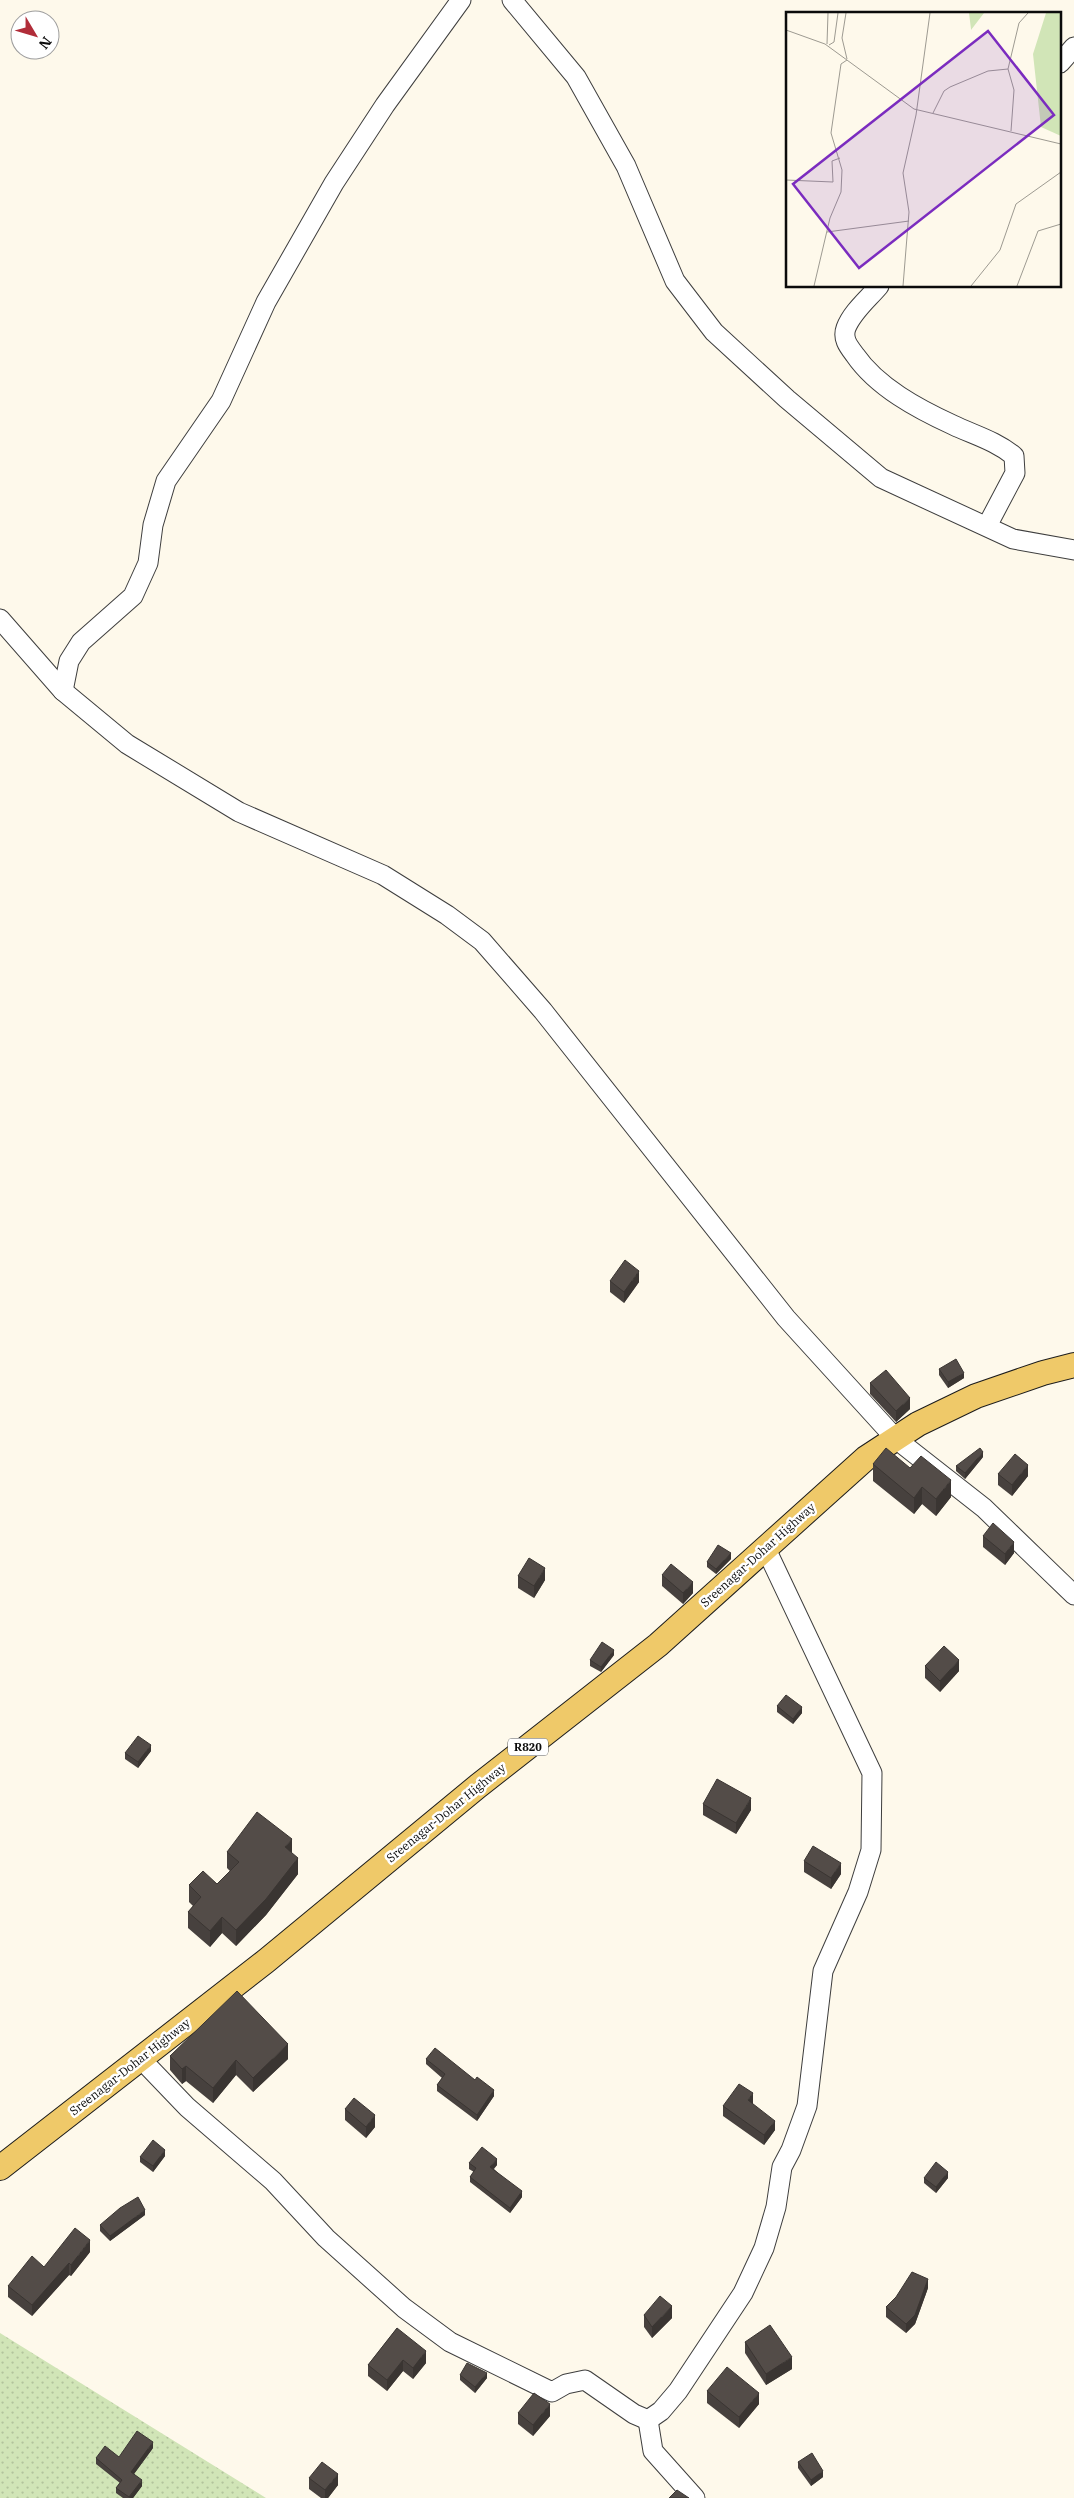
<svg xmlns="http://www.w3.org/2000/svg" width="1074" height="2498" viewBox="0 0 1074 2498" font-family="'IBM Plex Serif',serif">
  <style>
    .grass { fill: url(#grass-dots) }
    .lines { fill: none; stroke-linecap: round; stroke-linejoin: round }
    .minor-casing { stroke: #3e3e3e; stroke-width: 21 }
    .major-casing { stroke: #1c1c1c; stroke-width: 26 }
    .minor { stroke: #fff; stroke-width: 19 }
    .major { stroke: #efc969; stroke-width: 24 }
    .wall { fill: #47413e }
    .shaded-wall { fill: #3a3532 }
    .building { fill: #534c48; stroke: #3a3532 }
    .labels { text-anchor: middle; stroke-width: 5; stroke-linejoin: round; paint-order: stroke }
    .shield { fill: #fff; stroke: #545454; stroke-width: 1 }
    .shield-label { font-size: 11px; font-weight: bold; fill: #0b0b0b }
    .street-label { font-size: 12px; fill: #0b0b0b; stroke: #fff }
    .inset-road { fill: none; stroke: #9d9a91; stroke-width: 1 }
    .view { fill: #7b2cbf; fill-opacity: 0.15; stroke: #7b2cbf; stroke-width: 2.5 }
    .inset-edge { fill: none; stroke: #0b0b0b; stroke-width: 2.5 }
  </style>
  <defs>
    <pattern id="grass-dots" width="8" height="8" patternUnits="userSpaceOnUse" patternTransform="scale(1.25)"><rect width="8" height="8" fill="#d1e5b7"/><path d="M2 2h.1M6 6h.1" fill="none" stroke="#b2c39c" stroke-width="1.8" stroke-linecap="round"/></pattern>
  </defs>
  <rect width="100%" height="100%" fill="#fef9eb"/>
  <path class="grass" d="M0,2333L266,2498H0Z"/>
  <g class="lines">
    <g class="minor-casing">
      <g id="minor">
        <path d="M512,0L576,77L626,166L675,281L714,332L787,399L881,478L1013,539L1074,550"/>
        <path d="M1060,63L1074,47"/>
        <path d="M879,286C868,299 852,312 846,328C842,339 849,347 855,355C877,387 918,409 953,425C974,435 996,441 1014,456L1015,473L987,526"/>
        <path d="M0,619L63,691L127,744L239,812L383,875L447,915L482,941L543,1011L786,1318L896,1439L984,1508L1074,1595"/>
        <path d="M63,691L69,661L81,642L133,596L148,563L153,525L166,481L221,401L266,302L334,183L385,105L461,0"/>
        <path d="M141,2059L187,2107L273,2181L326,2238L404,2308L450,2342L552,2392L566,2384L585,2380L634,2414L648,2420"/>
        <path d="M648,2420L661,2411L678,2391L743,2293L764,2248L776,2207L782,2167L791,2150L807,2106L823,1971L858,1892L871,1850L872,1773L766,1549"/>
        <path d="M648,2420L653,2451L695,2498"/>
      </g>
    </g>
    <g class="major-casing">
      <path id="major" d="M0,2168L266,1961L478,1786L658,1645L866,1458L918,1424L976,1396L1043,1373L1074,1365"/>
    </g>
    <use href="#minor" class="minor"/>
    <use href="#major" class="major"/>
  </g>
  <g class="wall">
    <path d="M610,1281L639,1282L624,1303L610,1292Z"/>
    <path d="M939,1369L964,1378L948,1388L939,1375Z"/>
    <path d="M870,1383L910,1409L896,1422L870,1394Z"/>
    <path d="M983,1457L965,1479L956,1471V1466Z"/>
    <path d="M873,1464L910,1468L951,1497L936,1516L922,1504L914,1514L873,1481Z"/>
    <path d="M998,1474L1028,1476L1012,1496L998,1485Z"/>
    <path d="M983,1536L1014,1553L1005,1565L983,1547Z"/>
    <path d="M731,1559L716,1574L707,1567V1562Z"/>
    <path d="M662,1575L693,1593L683,1604L662,1586Z"/>
    <path d="M518,1576L545,1580L534,1598L518,1588Z"/>
    <path d="M614,1655L601,1672L590,1666V1660Z"/>
    <path d="M925,1666L959,1671L940,1692L925,1678Z"/>
    <path d="M777,1706L802,1713L793,1724L777,1712Z"/>
    <path d="M151,1751L138,1768L125,1759V1753Z"/>
    <path d="M703,1804L751,1810L736,1834L703,1815Z"/>
    <path d="M227,1852L292,1853L298,1874L266,1915L236,1946L222,1933L210,1947L188,1928V1912L193,1906L189,1902V1885L217,1884L230,1871L227,1868Z"/>
    <path d="M804,1861L841,1874L831,1889L804,1872Z"/>
    <path d="M170,2056L288,2059L253,2092L236,2075L213,2103L186,2081L182,2084L170,2070Z"/>
    <path d="M426,2059L494,2096L477,2121L437,2091V2085L442,2078L426,2064Z"/>
    <path d="M752,2103L775,2130L764,2145L723,2116V2106L753,2103Z"/>
    <path d="M345,2109L375,2127L366,2138L345,2120Z"/>
    <path d="M165,2156L153,2172L140,2162V2157Z"/>
    <path d="M469,2163L497,2165L494,2169L522,2197L510,2213L470,2182V2177L474,2172L469,2169Z"/>
    <path d="M924,2178H948L936,2193L924,2183Z"/>
    <path d="M145,2215L110,2241L100,2231V2225Z"/>
    <path d="M90,2252L71,2276L69,2275L32,2316L8,2297V2286L44,2267Z"/>
    <path d="M928,2288L915,2324L906,2333L886,2317V2307Z"/>
    <path d="M644,2315L672,2318L652,2338L644,2327Z"/>
    <path d="M397,2328L426,2363L413,2379L403,2371L387,2391L368,2376V2365Z"/>
    <path d="M745,2342L792,2369L766,2385L745,2353Z"/>
    <path d="M460,2375L487,2378L475,2393L460,2380Z"/>
    <path d="M707,2391L759,2404L739,2428L707,2403Z"/>
    <path d="M518,2413L550,2416L533,2436L518,2424Z"/>
    <path d="M153,2448L134,2474L142,2486L133,2498H123L116,2493V2488L120,2483L96,2464V2458L119,2457Z"/>
    <path d="M798,2462L823,2477L811,2486L798,2468Z"/>
    <path d="M309,2478L338,2485L328,2498H321L309,2489Z"/>
  </g>
  <g class="shaded-wall">
    <path d="M639,1271V1282L624,1303V1292Z"/>
    <path d="M964,1373V1378L948,1388V1382Z"/>
    <path d="M910,1398V1409L896,1422V1411Z"/>
    <path d="M983,1452V1457L965,1479V1473Z"/>
    <path d="M1028,1465V1476L1012,1496V1485Z"/>
    <path d="M951,1480V1497L936,1516V1499Z"/>
    <path d="M922,1487V1504L914,1514V1498Z"/>
    <path d="M1014,1542V1553L1005,1565V1554Z"/>
    <path d="M731,1553V1559L716,1574V1569Z"/>
    <path d="M545,1568V1580L534,1598V1586Z"/>
    <path d="M693,1582V1593L683,1604V1593Z"/>
    <path d="M614,1650V1655L601,1672V1667Z"/>
    <path d="M959,1660V1671L940,1692V1681Z"/>
    <path d="M802,1707V1713L793,1724V1719Z"/>
    <path d="M151,1745V1751L138,1768V1762Z"/>
    <path d="M751,1798V1810L736,1834V1823Z"/>
    <path d="M292,1839V1855L285,1847Z"/>
    <path d="M298,1858V1874L266,1915L236,1946V1930Z"/>
    <path d="M841,1863V1874L831,1889V1878Z"/>
    <path d="M222,1917V1933L210,1947V1931Z"/>
    <path d="M288,2044V2059L253,2092V2078Z"/>
    <path d="M236,2060V2075L213,2103V2088Z"/>
    <path d="M186,2066V2081L182,2084V2069Z"/>
    <path d="M494,2090V2096L477,2121V2115Z"/>
    <path d="M753,2093V2103L748,2109V2100Z"/>
    <path d="M375,2115V2127L366,2138V2127Z"/>
    <path d="M775,2121V2130L764,2145V2135Z"/>
    <path d="M165,2150V2156L153,2172V2166Z"/>
    <path d="M497,2159V2165L490,2172V2167Z"/>
    <path d="M948,2172V2178L936,2193V2187Z"/>
    <path d="M522,2191V2197L510,2213V2208Z"/>
    <path d="M145,2210V2215L110,2241V2236Z"/>
    <path d="M90,2240V2252L71,2276V2265Z"/>
    <path d="M69,2263V2275L32,2316V2305Z"/>
    <path d="M928,2279V2288L915,2324L906,2333V2324Z"/>
    <path d="M672,2306V2318L652,2338V2327Z"/>
    <path d="M426,2351V2363L413,2379V2368Z"/>
    <path d="M792,2357V2369L766,2385V2374Z"/>
    <path d="M403,2360V2371L387,2391V2380Z"/>
    <path d="M487,2373V2378L475,2393V2387Z"/>
    <path d="M759,2393V2404L739,2428V2417Z"/>
    <path d="M550,2404V2416L533,2436V2425Z"/>
    <path d="M153,2442V2448L131,2478V2472Z"/>
    <path d="M823,2471V2477L811,2486V2480Z"/>
    <path d="M338,2474V2485L328,2498H325V2490Z"/>
    <path d="M142,2480V2486L133,2498H129Z"/>
  </g>
  <g class="building">
    <path d="M625,1260L639,1271L624,1292L610,1281Z"/>
    <path d="M956,1359L964,1373L948,1382L939,1369Z"/>
    <path d="M886,1370L910,1398L896,1411L870,1383Z"/>
    <path d="M886,1448L910,1468L921,1456L951,1480L936,1499L922,1487L914,1498L873,1464Z"/>
    <path d="M980,1448L983,1452L965,1473L956,1466Z"/>
    <path d="M1015,1454L1028,1465L1012,1485L998,1474Z"/>
    <path d="M993,1523L1014,1542L1005,1554L983,1536Z"/>
    <path d="M718,1545L731,1553L716,1569L707,1562Z"/>
    <path d="M529,1558L545,1568L534,1586L518,1576Z"/>
    <path d="M671,1564L693,1582L683,1593L662,1575Z"/>
    <path d="M602,1642L614,1650L601,1667L590,1660Z"/>
    <path d="M944,1646L959,1660L940,1681L925,1666Z"/>
    <path d="M786,1695L802,1707L793,1719L777,1706Z"/>
    <path d="M138,1736L151,1745L138,1762L125,1753Z"/>
    <path d="M717,1779L751,1798L736,1823L703,1804Z"/>
    <path d="M257,1812L292,1839L285,1847L298,1858L266,1899L236,1930L222,1917L210,1931L188,1912L201,1897L189,1885L203,1871L217,1884L239,1862L227,1852Z"/>
    <path d="M813,1846L841,1863L831,1878L804,1861Z"/>
    <path d="M237,1991L288,2044L253,2078L236,2060L213,2088L186,2066L182,2069L170,2056Z"/>
    <path d="M435,2048L475,2080L477,2077L494,2090L477,2115L437,2085L445,2074L426,2059Z"/>
    <path d="M739,2084L753,2093L748,2100L775,2121L764,2135L723,2106Z"/>
    <path d="M354,2098L375,2115L366,2127L345,2109Z"/>
    <path d="M153,2140L165,2150L153,2166L140,2157Z"/>
    <path d="M482,2147L497,2159L490,2167L522,2191L510,2208L470,2177L476,2168L469,2163Z"/>
    <path d="M936,2162L948,2172L936,2187L924,2178Z"/>
    <path d="M138,2197L145,2210L110,2236L100,2225L120,2208Z"/>
    <path d="M75,2228L90,2240L71,2265L69,2263L32,2305L8,2286L32,2256L44,2267Z"/>
    <path d="M912,2272L928,2279L915,2315L906,2324L886,2307L896,2297Z"/>
    <path d="M660,2296L672,2306L652,2327L644,2315Z"/>
    <path d="M770,2325L792,2357L766,2374L745,2342Z"/>
    <path d="M397,2328L426,2351L413,2368L403,2360L387,2380L368,2365Z"/>
    <path d="M467,2363L487,2373L475,2387L460,2375Z"/>
    <path d="M727,2367L759,2393L739,2417L707,2391Z"/>
    <path d="M534,2393L550,2404L533,2425L518,2413Z"/>
    <path d="M137,2431L153,2442L131,2472L142,2480L129,2497L116,2488L122,2480L96,2458L105,2446L119,2457Z"/>
    <path d="M812,2453L823,2471L811,2480L798,2462Z"/>
    <path d="M322,2462L338,2474L325,2490L309,2478Z"/>
    <path d="M677,2490L689,2498H669Z"/>
  </g>
  <g class="labels">
    <rect class="shield" x="508" y="1738.5" width="40" height="17" rx="4"/>
    <g class="shield-label">
      <text x="528" y="1751">R820</text>
    </g>
    <g class="street-label">
      <text transform="translate(758 1555) rotate(-42)" y="4">Sreenagar-Dohar Highway</text>
      <text transform="translate(446 1813) rotate(-39)" y="4">Sreenagar-Dohar Highway</text>
      <text transform="translate(130 2067) rotate(-38)" y="4">Sreenagar-Dohar Highway</text>
    </g>
  </g>
  <g transform="translate(786 12)">
    <rect width="275" height="275" fill="#fef9eb"/>
    <path d="M183,1H198L185,18V17ZM260,1H275V124L255,115L247,42Z" fill="#d1e5b7"/>
    <path class="inset-road" d="M60,1L56,26L61,47M0,18L39,32L128,97L275,132M41,32L42,1M43,33L48,30L52,1M147,101L158,79L164,75L202,59L222,57M225,119L228,78L222,57L233,11L242,1M0,168L47,170L46,149L54,146M41,220L123,209M28,274L44,206L55,180L56,158L45,121L55,52L61,48M117,274L123,200L117,161L130,103L144,1M185,274L214,238L230,192L275,160M231,274L252,219L275,212"/>
    <path class="view" d="M202,19L268,103L73,256L7,172Z"/>
    <rect width="275" height="275" class="inset-edge"/>
  </g>
  <g transform="translate(35 35) rotate(128)"><circle r="24" fill="#ffffff" stroke="#9d9d9d"/>
  <path d="M0-4L9 19L0 12L-9 19Z" fill="#b12d39"/>
  <text y="-8" font-size="14" font-weight="bold" text-anchor="middle" fill="#0b0b0b">N</text>
  </g>
</svg>
